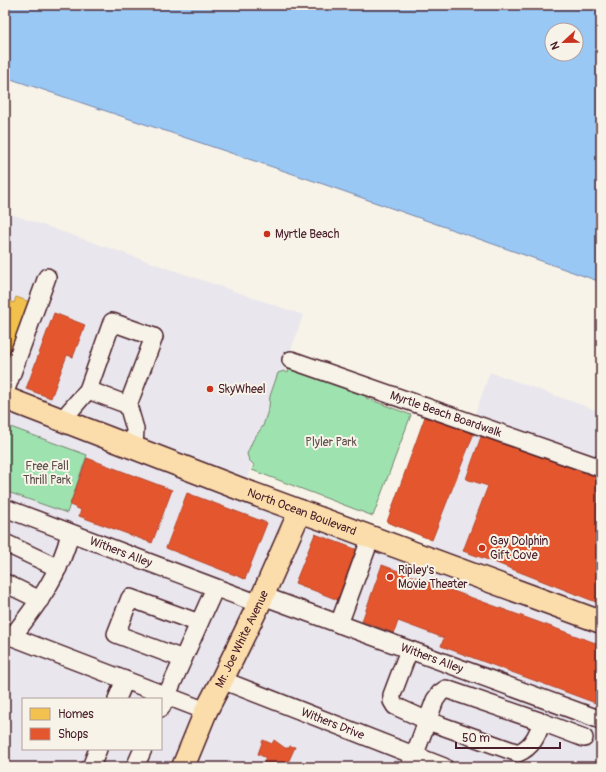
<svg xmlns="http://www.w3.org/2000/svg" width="606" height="772" viewBox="0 0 606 772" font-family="Pangolin,sans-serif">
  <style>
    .built { fill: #e9e6ed; fill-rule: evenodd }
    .green { fill: #9ee3af; stroke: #74816d }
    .water { fill: #9ac8f5; stroke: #7a84a4; fill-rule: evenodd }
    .homes { fill: #f2c14e; stroke: #c09044 }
    .shops { fill: #e4572e; stroke: #b6462d }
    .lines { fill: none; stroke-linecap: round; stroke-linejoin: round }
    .minor-casing { stroke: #4a1f2b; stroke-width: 20 }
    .major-casing { stroke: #4a1f2b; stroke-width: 25 }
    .minor { stroke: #f7f3e8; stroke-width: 17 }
    .major { stroke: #fbddab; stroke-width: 22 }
    .poi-dot { fill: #c8321e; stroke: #f7f3e8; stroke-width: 1.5 }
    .labels { text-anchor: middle; stroke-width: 4; stroke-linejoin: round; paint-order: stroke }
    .poi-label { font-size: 12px; fill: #4a1f2b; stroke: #f7f3e8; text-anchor: start }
    .street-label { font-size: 12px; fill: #4a1f2b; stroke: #f7f3e8 }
    .park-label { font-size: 12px; fill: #5f504c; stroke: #f7f3e8 }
  </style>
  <rect width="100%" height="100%" fill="#f7f3e8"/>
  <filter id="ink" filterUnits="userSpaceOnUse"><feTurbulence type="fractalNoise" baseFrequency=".025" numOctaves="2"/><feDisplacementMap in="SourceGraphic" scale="8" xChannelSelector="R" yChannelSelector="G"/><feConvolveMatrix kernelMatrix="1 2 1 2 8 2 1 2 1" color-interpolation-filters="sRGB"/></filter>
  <g filter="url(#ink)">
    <path class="built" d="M5,212L303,315L243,490L425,556L490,372L601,412V767H5ZM23,699H161V749H23Z"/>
    <g class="green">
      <path d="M289,369L367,396L366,398L411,415L373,516L252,470L254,465L249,460L247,454L253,440L263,426L269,407L270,396L278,373L284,371L288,373Z"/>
      <path d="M5,425L87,455L67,513L5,491Z"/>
    </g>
    <path class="water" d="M5,5H601V282L323,184L5,77ZM552,30H576V54H552Z"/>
    <path class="homes" d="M16,297L33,303L13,359L5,356V299L14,303Z"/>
    <g class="shops">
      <path d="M54,313L85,325L73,357L67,355L51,398L26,389Z"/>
      <path d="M426,414L474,433L432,540L387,522Z"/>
      <path d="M482,434L532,452L601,479V604L494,562L463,551L488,486L466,479Z"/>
      <path d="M87,458L172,490L152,543L79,516L81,510L70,505Z"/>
      <path d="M187,493L267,523L245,579L166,548Z"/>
      <path d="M315,534L358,550L338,600L295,583Z"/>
      <path d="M382,565L601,645V705L441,646L444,638L398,621L394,633L362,621Z"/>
      <path d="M263,740L272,744L274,740L285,748H289L290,746L295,747L286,767H262L266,758L258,754Z"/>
    </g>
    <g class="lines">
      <g class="minor-casing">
        <g id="minor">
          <path id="s1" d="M291,360L601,468"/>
          <path d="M88,390L128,405"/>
          <path d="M5,392L47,277"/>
          <path d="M62,420L88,390L112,322L154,337L128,405L135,429L134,448"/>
          <path id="s2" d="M5,508L259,604"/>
          <path d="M5,543L58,568"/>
          <path d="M5,583L40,600"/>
          <path id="s3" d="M263,596L601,720"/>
          <path d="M339,624L371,537"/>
          <path d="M5,634L206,711"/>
          <path d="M12,637C37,605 61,573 70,533"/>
          <path d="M409,650L392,695V701L395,706L428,721L518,753C532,747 537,736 542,722L446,689L440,693L435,700L410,767"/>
          <path d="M183,659L116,634L130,598L199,623"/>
          <path id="s4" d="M222,680L444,767"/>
          <path d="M117,699L125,680"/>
          <path d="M161,708L215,588"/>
          <path d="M542,722L584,738"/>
          <path d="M91,767L98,749"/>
          <path d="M135,767L143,749"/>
        </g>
      </g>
      <g class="major-casing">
        <g id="major">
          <path id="s5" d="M5,398L243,490L601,622"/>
          <path id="s6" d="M183,767L206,711L222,680L259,604L300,511"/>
        </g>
      </g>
      <use href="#minor" class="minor"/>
      <use href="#major" class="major"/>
    </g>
  </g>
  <g class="poi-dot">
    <circle cx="267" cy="234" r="4"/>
    <circle cx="210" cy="389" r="4"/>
    <circle cx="482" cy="548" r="4"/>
    <circle cx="390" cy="577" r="4"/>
  </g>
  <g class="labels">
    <g class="poi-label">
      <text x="275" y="238">Myrtle Beach</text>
      <text x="218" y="393">SkyWheel</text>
      <text x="490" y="545">Gay Dolphin<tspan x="490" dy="14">Gift Cove</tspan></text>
      <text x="398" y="574">Ripley's<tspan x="398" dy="14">Movie Theater</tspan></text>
    </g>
    <g class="street-label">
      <text dy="4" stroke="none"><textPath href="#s1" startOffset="164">Myrtle Beach Boardwalk</textPath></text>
      <text dy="4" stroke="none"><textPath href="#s5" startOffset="318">North Ocean Boulevard</textPath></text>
      <text dy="4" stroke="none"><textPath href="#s2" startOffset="124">Withers Alley</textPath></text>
      <text dy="4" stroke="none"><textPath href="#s6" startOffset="141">Mr. Joe White Avenue</textPath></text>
      <text dy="4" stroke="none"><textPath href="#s3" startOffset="180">Withers Alley</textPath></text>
      <text dy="4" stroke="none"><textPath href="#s4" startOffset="119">Withers Drive</textPath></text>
    </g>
    <g class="park-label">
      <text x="331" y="446">Plyler Park</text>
      <text x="47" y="470">Free Fall<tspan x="47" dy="14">Thrill Park</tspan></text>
    </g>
  </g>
  <rect width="606" height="772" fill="none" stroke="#f7f3e8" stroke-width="20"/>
  <rect x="10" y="10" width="586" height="752" fill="none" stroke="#4a1f2b" stroke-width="1.5" filter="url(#ink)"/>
  <rect x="22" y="698" width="140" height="52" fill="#f7f3e8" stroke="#b29e9c"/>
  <rect x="30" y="708" width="20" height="12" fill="#f2c14e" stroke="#b29e9c"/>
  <text x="58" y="718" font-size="12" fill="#4a1f2b">Homes</text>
  <rect x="30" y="728" width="20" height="12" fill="#e4572e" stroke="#b29e9c"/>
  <text x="58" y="738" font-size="12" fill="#4a1f2b">Shops</text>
  <g transform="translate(564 42) rotate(248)"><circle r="19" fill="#f7f3e8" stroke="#b29e9c"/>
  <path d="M0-3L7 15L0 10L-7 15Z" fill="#c8321e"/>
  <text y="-6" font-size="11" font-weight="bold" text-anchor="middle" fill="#4a1f2b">N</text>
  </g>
  <path d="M456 742v6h104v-6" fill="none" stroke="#4a1f2b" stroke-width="2"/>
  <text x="462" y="742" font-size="12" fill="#4a1f2b" stroke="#f7f3e8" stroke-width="3" paint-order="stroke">50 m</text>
</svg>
